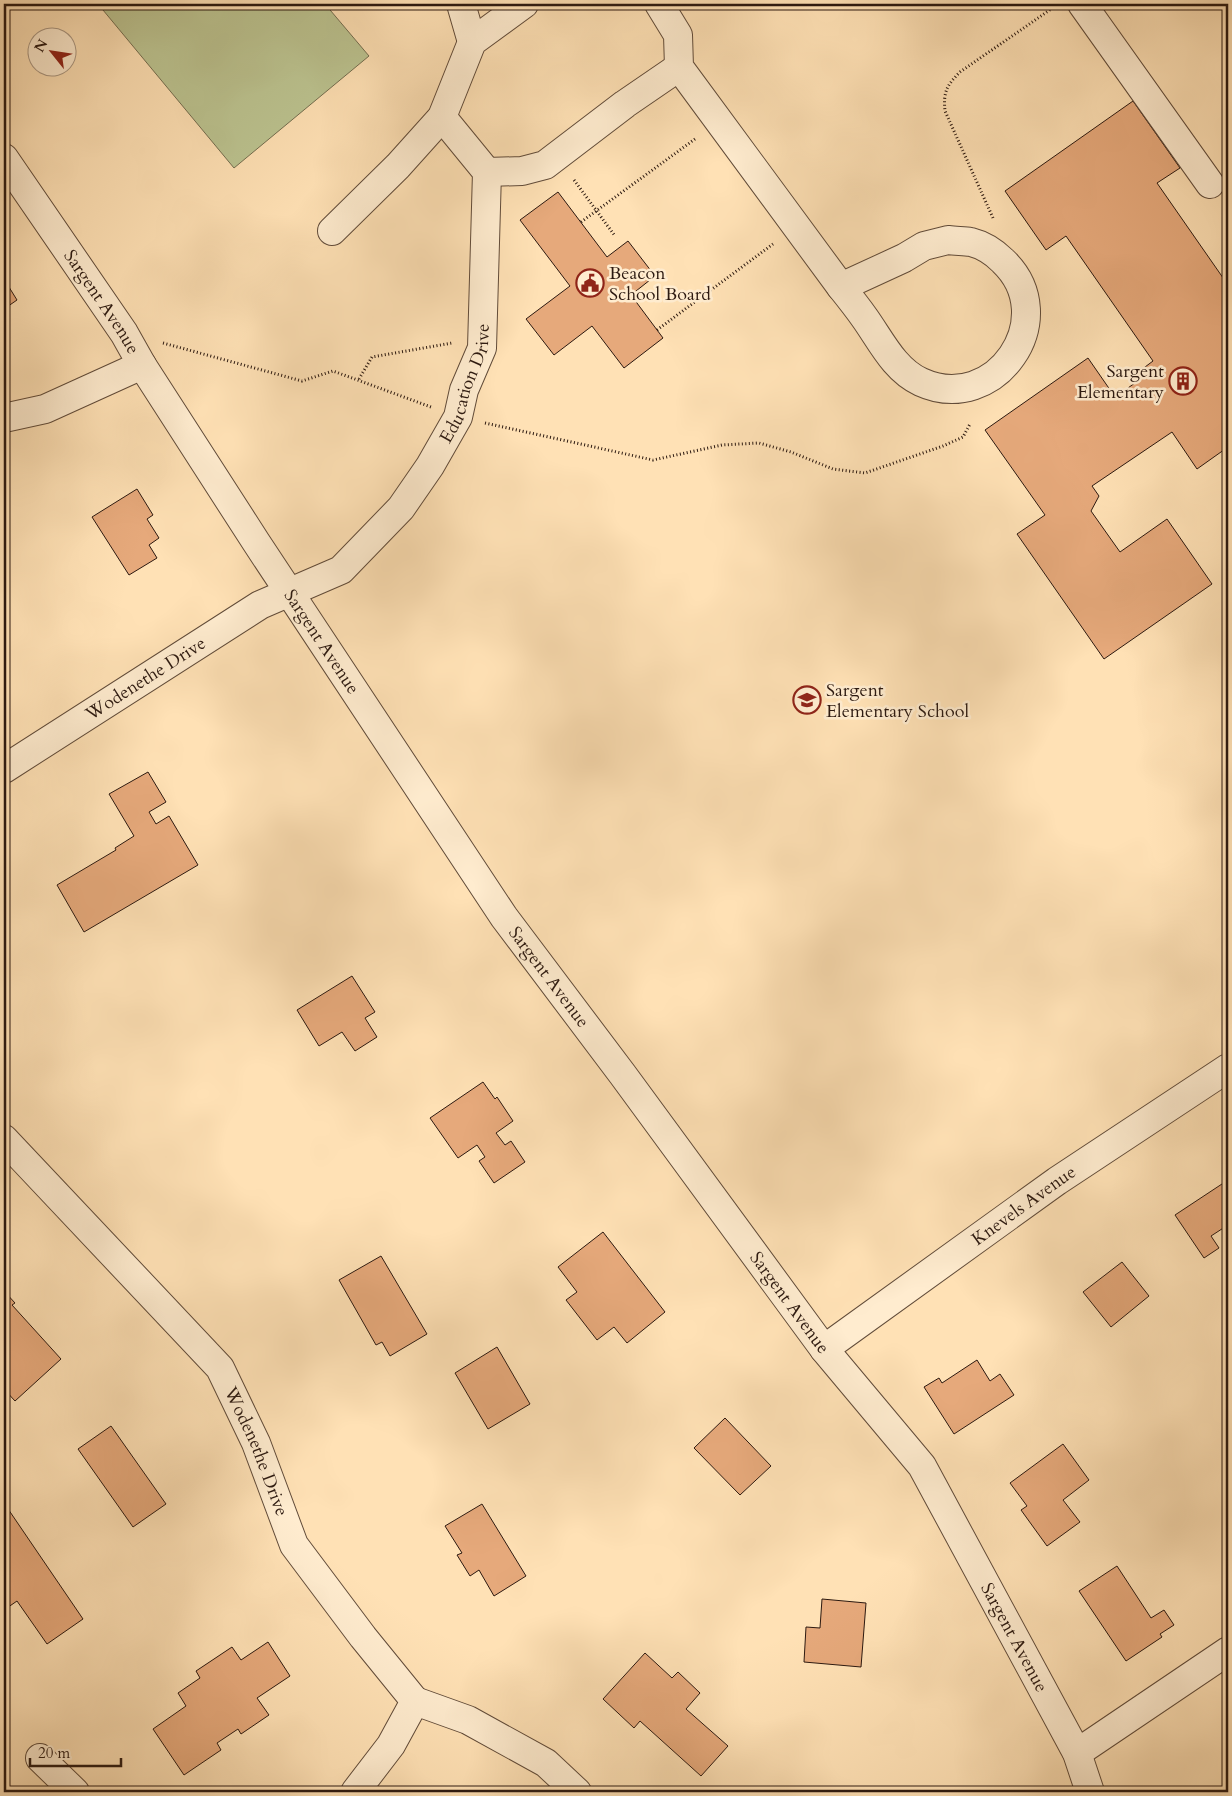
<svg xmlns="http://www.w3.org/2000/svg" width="1232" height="1796" viewBox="0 0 1232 1796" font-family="Cardo,serif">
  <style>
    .green { fill: #bcc491; stroke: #746e50 }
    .building { fill: #e6a97b; stroke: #2c1910 }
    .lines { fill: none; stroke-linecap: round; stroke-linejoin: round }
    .minor-casing { stroke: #614b39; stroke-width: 30 }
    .path { stroke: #2c1910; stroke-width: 3; stroke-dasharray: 1 2.5; stroke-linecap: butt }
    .minor { stroke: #ffeccf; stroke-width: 28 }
    .labels { text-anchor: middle; stroke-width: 5; stroke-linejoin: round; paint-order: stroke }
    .poi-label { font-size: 18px; fill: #2c1910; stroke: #ffeccf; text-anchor: start }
    .street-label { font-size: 18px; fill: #2c1910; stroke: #ffeccf }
  </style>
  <rect width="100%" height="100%" fill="#ffe1b5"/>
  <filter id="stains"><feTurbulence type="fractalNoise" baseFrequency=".004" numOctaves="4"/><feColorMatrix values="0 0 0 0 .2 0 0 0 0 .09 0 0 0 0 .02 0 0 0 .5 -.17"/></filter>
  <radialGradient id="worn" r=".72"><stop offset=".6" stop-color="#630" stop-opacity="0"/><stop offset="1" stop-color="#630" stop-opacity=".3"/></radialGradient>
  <path class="green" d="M98,4H325L369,56L234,168Z"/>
  <g class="building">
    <path d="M1133,101L1180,168L1157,183L1228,285V447L1197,469L1172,432L1092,486L1099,496L1091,511L1120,552L1167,519L1212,584L1104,659L1017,534L1045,515L985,430L1088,358L1115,397L1145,376L1141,370L1153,361L1066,236L1046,250L1005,191Z"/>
    <path d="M558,192L607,257L628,241L655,276L631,295L663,338L624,368L592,326L554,355L526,319L570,286L520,220Z"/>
    <path d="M4,279L17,300L4,309Z"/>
    <path d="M137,489L153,515L147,519L159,538L149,545L157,558L129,575L92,517Z"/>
    <path d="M148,772L166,802L149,812L156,824L169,816L198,865L84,932L57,885L116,850L115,848L134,836L109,794Z"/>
    <path d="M352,976L375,1012L365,1018L377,1037L355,1051L342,1032L319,1046L297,1010Z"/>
    <path d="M483,1082L495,1099L497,1097L513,1121L496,1133L505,1145L511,1141L525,1162L494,1183L479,1161L485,1157L477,1145L458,1158L430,1118Z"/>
    <path d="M1228,1180V1225L1211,1236L1219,1248L1204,1258L1175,1215Z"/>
    <path d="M603,1232L665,1312L627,1343L614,1327L597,1340L566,1300L577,1292L558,1267Z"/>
    <path d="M381,1256L427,1334L390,1356L382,1342L376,1345L339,1280Z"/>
    <path d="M1122,1262L1149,1296L1111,1327L1083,1292Z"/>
    <path d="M4,1291L15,1303L12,1305L61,1359L15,1401L4,1389Z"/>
    <path d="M497,1347L530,1404L488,1429L455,1373Z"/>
    <path d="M977,1360L990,1381L1000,1374L1014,1395L954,1434L924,1387L939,1378L942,1383Z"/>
    <path d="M725,1418L771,1466L740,1495L694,1448Z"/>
    <path d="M111,1426L166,1504L133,1527L78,1449Z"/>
    <path d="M1063,1444L1089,1480L1063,1500L1080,1522L1047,1546L1021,1510L1027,1506L1010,1483Z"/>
    <path d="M4,1503L83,1619L47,1644L17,1601L4,1610Z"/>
    <path d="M482,1504L526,1576L494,1596L479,1570L470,1576L457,1555L462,1553L445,1526Z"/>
    <path d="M1117,1566L1151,1618L1164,1610L1174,1625L1160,1634L1162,1637L1126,1661L1079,1591Z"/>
    <path d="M822,1599L866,1603L861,1667L804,1662L806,1627L820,1628Z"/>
    <path d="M268,1642L290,1676L257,1698L269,1715L241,1734L238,1729L217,1743L221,1750L184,1775L153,1729L186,1706L178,1693L200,1678L196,1671L232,1647L241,1660Z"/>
    <path d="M645,1653L672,1678L678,1672L700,1693L686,1709L728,1746L701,1776L640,1721L634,1728L603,1699Z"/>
    <path d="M806,1787L820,1792H804Z"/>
  </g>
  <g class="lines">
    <g class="minor-casing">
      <g id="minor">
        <path d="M461,4L472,42"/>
        <path d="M659,4L678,35L679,67L841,287"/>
        <path d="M1082,4L1210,184"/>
        <path id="s1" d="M4,158L124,333L142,365L256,542L504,917L623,1075L824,1349L922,1466L1077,1753L1090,1792"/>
        <path d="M487,172L522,171L545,165L625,104L679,67"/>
        <path d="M332,231L398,166L442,117L472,42L524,4"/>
        <path d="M948,240C956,241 964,241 971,242C983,245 995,253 1003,261C1063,318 995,416 921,382C894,370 880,339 864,317C857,307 849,297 841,287L904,258L924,246Z"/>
        <path d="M4,418L45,409L142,365"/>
        <path id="s2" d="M4,769L260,605L341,570L401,508L430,466L458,417L464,390L482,348L487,172L442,117"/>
        <path id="s3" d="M4,1139L220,1368L256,1443L294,1545L363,1637L415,1701L391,1745L355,1792"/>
        <path id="s4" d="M824,1349L1057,1181L1228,1068"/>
        <path d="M415,1701L468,1720L546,1763L577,1792"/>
        <path d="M1077,1753L1228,1651"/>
        <path d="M40,1758L75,1792"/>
      </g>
    </g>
    <g class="path">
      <path d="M574,180L615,236"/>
      <path d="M993,218L945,111C943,92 947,85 960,72L1054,7"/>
      <path d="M581,222L695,139"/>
      <path d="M657,330L773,244"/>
      <path d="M163,343L302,381L333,371L431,407"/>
      <path d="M359,379L372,357L452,343"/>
      <path d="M485,423L653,460L722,445L759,443L791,452L833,469L865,473L943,446L963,437L970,424"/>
    </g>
    <use href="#minor" class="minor"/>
  </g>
  <defs>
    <g id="civic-ring" transform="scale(1.4375)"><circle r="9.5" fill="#ffeccf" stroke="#8f2418" stroke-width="1.5"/><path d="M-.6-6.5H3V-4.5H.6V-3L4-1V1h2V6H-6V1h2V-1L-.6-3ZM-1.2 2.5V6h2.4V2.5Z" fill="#8f2418"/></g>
    <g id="building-ring" transform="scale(1.4375)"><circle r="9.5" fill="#ffeccf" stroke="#8f2418" stroke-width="1.5"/><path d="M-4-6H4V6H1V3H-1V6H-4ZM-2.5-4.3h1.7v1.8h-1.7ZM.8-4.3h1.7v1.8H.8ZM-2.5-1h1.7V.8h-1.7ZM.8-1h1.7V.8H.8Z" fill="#8f2418"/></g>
    <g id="school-ring" transform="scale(1.4375)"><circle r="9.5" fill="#ffeccf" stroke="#8f2418" stroke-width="1.5"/><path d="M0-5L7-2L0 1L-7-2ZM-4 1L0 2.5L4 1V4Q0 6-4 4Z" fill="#8f2418"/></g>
  </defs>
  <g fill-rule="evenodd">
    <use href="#civic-ring" x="590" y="283"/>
    <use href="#building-ring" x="1183" y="381"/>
    <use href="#school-ring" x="807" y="700"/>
  </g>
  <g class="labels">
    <g class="poi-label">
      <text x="609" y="279">Beacon<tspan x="609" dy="21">School Board</tspan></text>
      <text x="1164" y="377" text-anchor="end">Sargent<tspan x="1164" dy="21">Elementary</tspan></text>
      <text x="826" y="696">Sargent<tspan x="826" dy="21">Elementary School</tspan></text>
    </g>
    <g class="street-label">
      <text dy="6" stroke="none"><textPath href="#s1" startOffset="174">Sargent Avenue</textPath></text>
      <text dy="6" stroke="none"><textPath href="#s2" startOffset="621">Education Drive</textPath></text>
      <text dy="6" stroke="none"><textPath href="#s1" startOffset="579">Sargent Avenue</textPath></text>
      <text dy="6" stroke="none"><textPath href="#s2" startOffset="168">Wodenethe Drive</textPath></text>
      <text dy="6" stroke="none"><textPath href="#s1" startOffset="984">Sargent Avenue</textPath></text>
      <text dy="6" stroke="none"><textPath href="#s4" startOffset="246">Knevels Avenue</textPath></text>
      <text dy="6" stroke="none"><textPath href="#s1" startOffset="1389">Sargent Avenue</textPath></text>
      <text dy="6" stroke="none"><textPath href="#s3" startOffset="406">Wodenethe Drive</textPath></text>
      <text dy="6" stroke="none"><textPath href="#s1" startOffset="1794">Sargent Avenue</textPath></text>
    </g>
  </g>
  <rect width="1232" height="1796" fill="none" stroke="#ffe1b5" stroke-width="20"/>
  <rect x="5" y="5" width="1222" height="1786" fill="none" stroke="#2c1910" stroke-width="2.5"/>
  <rect x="10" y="10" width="1212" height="1776" fill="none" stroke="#2c1910"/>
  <g transform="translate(52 52) rotate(300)"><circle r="24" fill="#ffeccf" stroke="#ab9883"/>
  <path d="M0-4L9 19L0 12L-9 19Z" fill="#8f2418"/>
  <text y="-8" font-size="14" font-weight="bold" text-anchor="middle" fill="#2c1910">N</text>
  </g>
  <path d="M30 1758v8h91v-8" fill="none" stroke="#2c1910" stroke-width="2.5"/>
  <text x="38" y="1758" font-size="15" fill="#2c1910" stroke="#ffeccf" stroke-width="4" paint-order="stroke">20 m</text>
  <rect width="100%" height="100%" filter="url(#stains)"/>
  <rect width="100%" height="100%" fill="url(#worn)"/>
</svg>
